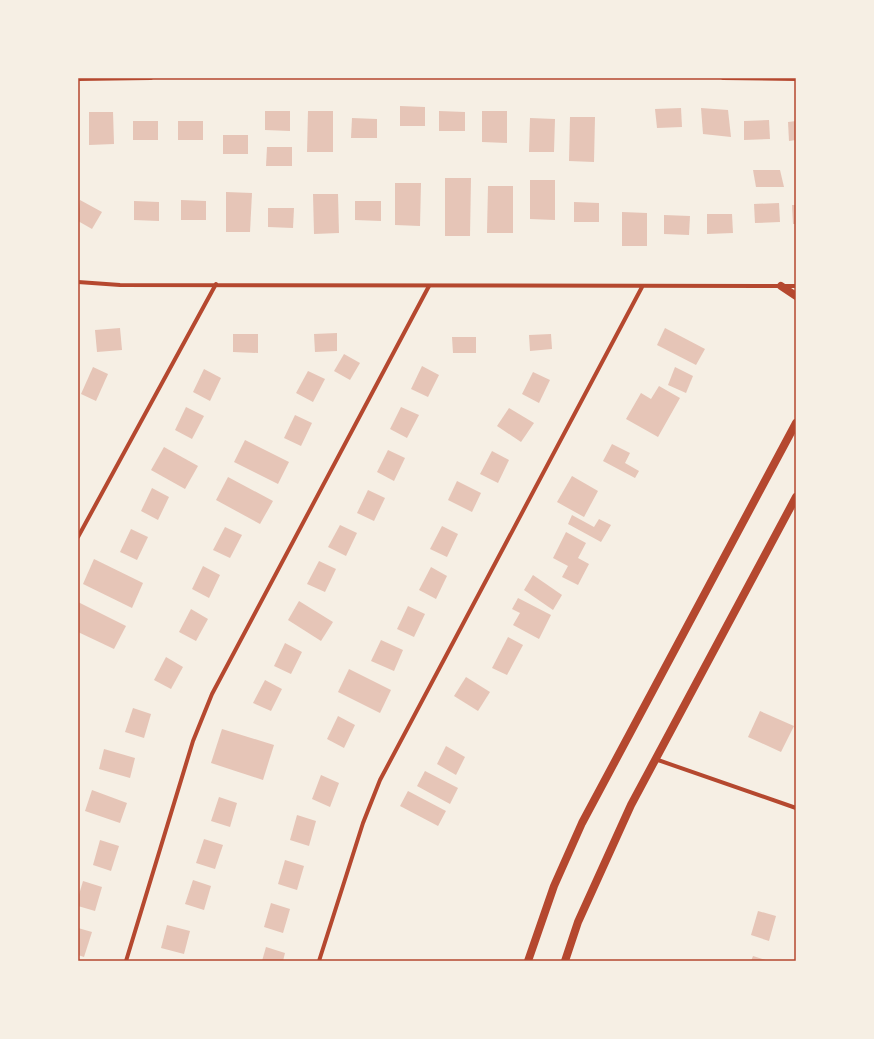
<svg xmlns="http://www.w3.org/2000/svg" width="874" height="1039" viewBox="0 0 874 1039" font-family="'PT Serif',serif">
  <style>
    .building { fill: #e6c5b7 }
    .lines { fill: none; stroke-linecap: round; stroke-linejoin: round }
    .minor { stroke: #b5482f; stroke-width: 4 }
    .secondary { stroke: #b5482f; stroke-width: 8 }
    .neatline { fill: none; stroke: #b5482f; stroke-width: 1.5 }
  </style>
  <rect width="100%" height="100%" fill="#f6efe4"/>
  <g class="building">
    <path d="M400,106L425,107V126H400Z"/>
    <path d="M681,108L682,127L657,128L655,109Z"/>
    <path d="M701,108L728,110L731,137L703,134Z"/>
    <path d="M265,111H290V131L265,130Z"/>
    <path d="M308,111H333V152H307Z"/>
    <path d="M439,111L465,112V131H439Z"/>
    <path d="M482,111H507V143L482,142Z"/>
    <path d="M89,112H113L114,144L89,145Z"/>
    <path d="M570,117H595L594,162L569,161Z"/>
    <path d="M352,118L377,119V138H351Z"/>
    <path d="M530,118L555,119L554,152H529Z"/>
    <path d="M769,120L770,139L744,140V121Z"/>
    <rect x="133" y="121" width="25" height="19"/>
    <rect x="178" y="121" width="25" height="19"/>
    <path d="M796,121V140L789,141L788,122Z"/>
    <rect x="223" y="135" width="25" height="19"/>
    <path d="M267,147H292V166H266Z"/>
    <path d="M753,170H780L784,187H756Z"/>
    <path d="M445,178H471L470,236H445Z"/>
    <path d="M530,180H555V220L530,219Z"/>
    <path d="M395,183H421L420,226L395,225Z"/>
    <path d="M488,186H513V233H487Z"/>
    <path d="M226,192L252,193L250,232H226Z"/>
    <path d="M313,194H338L339,233L314,234Z"/>
    <path d="M80,200L102,212L92,229L78,221Z"/>
    <path d="M181,200L206,201V220H181Z"/>
    <path d="M134,201L159,202V221L134,220Z"/>
    <path d="M355,201H381V221L355,220Z"/>
    <path d="M574,202L599,203V222H574Z"/>
    <path d="M779,203L780,222L755,223L754,204Z"/>
    <path d="M792,205H796V224H793Z"/>
    <path d="M268,208H294L293,228L268,227Z"/>
    <path d="M622,212L647,213V246H622Z"/>
    <path d="M707,214H732L733,233L707,234Z"/>
    <path d="M664,215L690,216L689,235L664,234Z"/>
    <path d="M120,328L122,350L97,352L95,330Z"/>
    <path d="M665,328L705,349L696,365L657,345Z"/>
    <path d="M337,333V351L315,352L314,334Z"/>
    <path d="M233,334H258V353L233,352Z"/>
    <path d="M551,334L552,349L530,351L529,335Z"/>
    <path d="M452,337H476V353H453Z"/>
    <path d="M344,354L360,363L350,380L334,371Z"/>
    <path d="M422,366L439,375L428,397L411,389Z"/>
    <path d="M93,367L108,374L96,401L81,394Z"/>
    <path d="M675,367L693,376L686,393L668,385Z"/>
    <path d="M204,369L221,378L210,401L193,392Z"/>
    <path d="M308,371L325,379L313,402L296,393Z"/>
    <path d="M533,372L550,380L539,403L522,394Z"/>
    <path d="M659,386L680,398L658,437L626,419L641,393L651,399Z"/>
    <path d="M186,407L204,416L192,439L175,430Z"/>
    <path d="M401,407L419,415L407,438L390,429Z"/>
    <path d="M509,408L534,423L521,442L497,426Z"/>
    <path d="M295,415L312,423L301,446L284,438Z"/>
    <path d="M245,440L289,462L278,484L234,462Z"/>
    <path d="M612,444L630,453L625,463L639,471L635,478L603,461Z"/>
    <path d="M164,447L198,466L185,489L151,470Z"/>
    <path d="M388,450L405,458L394,481L377,472Z"/>
    <path d="M492,451L509,460L498,483L480,474Z"/>
    <path d="M572,476L598,491L584,517L557,502Z"/>
    <path d="M228,477L273,501L260,524L216,500Z"/>
    <path d="M457,481L481,493L472,512L448,500Z"/>
    <path d="M152,488L169,497L158,520L141,511Z"/>
    <path d="M368,490L385,498L374,521L357,513Z"/>
    <path d="M572,515L594,527L599,519L611,525L601,542L568,524Z"/>
    <path d="M340,525L357,533L346,556L328,547Z"/>
    <path d="M442,526L458,534L447,557L430,549Z"/>
    <path d="M225,527L242,535L230,558L213,550Z"/>
    <path d="M131,529L148,537L137,560L120,552Z"/>
    <path d="M566,532L586,543L578,558L589,564L578,585L562,577L568,566L553,558Z"/>
    <path d="M94,559L143,583L132,608L83,584Z"/>
    <path d="M319,561L336,569L325,592L307,584Z"/>
    <path d="M203,566L220,575L209,598L192,589Z"/>
    <path d="M431,567L447,576L436,599L419,590Z"/>
    <path d="M533,575L562,595L553,610L524,590Z"/>
    <path d="M518,598L551,615L539,639L513,625L520,613L512,609Z"/>
    <path d="M299,601L333,622L321,641L288,620Z"/>
    <path d="M78,602L126,626L114,649L78,632Z"/>
    <path d="M408,606L425,614L414,637L397,629Z"/>
    <path d="M191,609L208,619L196,641L179,632Z"/>
    <path d="M508,637L523,645L507,675L492,668Z"/>
    <path d="M381,640L403,650L394,671L371,661Z"/>
    <path d="M285,643L302,652L291,674L274,666Z"/>
    <path d="M166,657L183,667L171,689L154,680Z"/>
    <path d="M349,669L391,690L380,713L338,692Z"/>
    <path d="M466,677L490,692L478,711L454,696Z"/>
    <path d="M265,680L282,689L271,711L253,703Z"/>
    <path d="M133,708L151,714L144,738L125,732Z"/>
    <path d="M760,711L794,726L781,752L748,737Z"/>
    <path d="M338,716L355,725L344,748L327,739Z"/>
    <path d="M222,729L274,745L263,780L211,763Z"/>
    <path d="M446,746L465,757L456,775L437,764Z"/>
    <path d="M104,749L135,758L130,778L99,769Z"/>
    <path d="M425,771L458,788L450,804L417,786Z"/>
    <path d="M321,775L339,783L330,807L312,799Z"/>
    <path d="M92,790L127,803L120,823L85,811Z"/>
    <path d="M408,791L446,811L438,826L400,806Z"/>
    <path d="M219,797L237,803L230,827L211,821Z"/>
    <path d="M297,815L316,821L309,846L290,840Z"/>
    <path d="M204,839L223,845L215,869L196,863Z"/>
    <path d="M100,840L119,846L111,871L93,865Z"/>
    <path d="M285,860L304,866L297,890L278,884Z"/>
    <path d="M193,880L211,886L204,910L185,904Z"/>
    <path d="M83,881L102,887L95,911L78,906V898Z"/>
    <path d="M271,903L290,909L283,933L264,927Z"/>
    <path d="M758,911L776,916L769,941L751,935Z"/>
    <path d="M167,925L190,931L184,954L161,948Z"/>
    <path d="M78,928L92,932L84,957L78,955Z"/>
    <path d="M266,947L285,953L283,961H262Z"/>
    <path d="M753,956L769,961H751Z"/>
  </g>
  <g class="lines">
    <g class="minor">
      <path d="M723,78L796,79"/>
      <path d="M78,79L151,78"/>
      <path d="M78,282L120,285L796,286"/>
      <path d="M78,537L216,284"/>
      <path d="M655,759L796,808"/>
      <path d="M126,961L193,741L212,694L429,286"/>
      <path d="M319,961L363,823L380,780L642,287"/>
    </g>
    <g class="secondary">
      <path d="M781,286L796,296"/>
      <path d="M528,961L554,886L582,823L796,423"/>
      <path d="M565,961L578,922L631,805L796,497"/>
    </g>
  </g>
  <rect width="874" height="1039" fill="none" stroke="#f6efe4" stroke-width="158"/>
  <rect x="79" y="79" width="716" height="881" class="neatline"/>
</svg>
